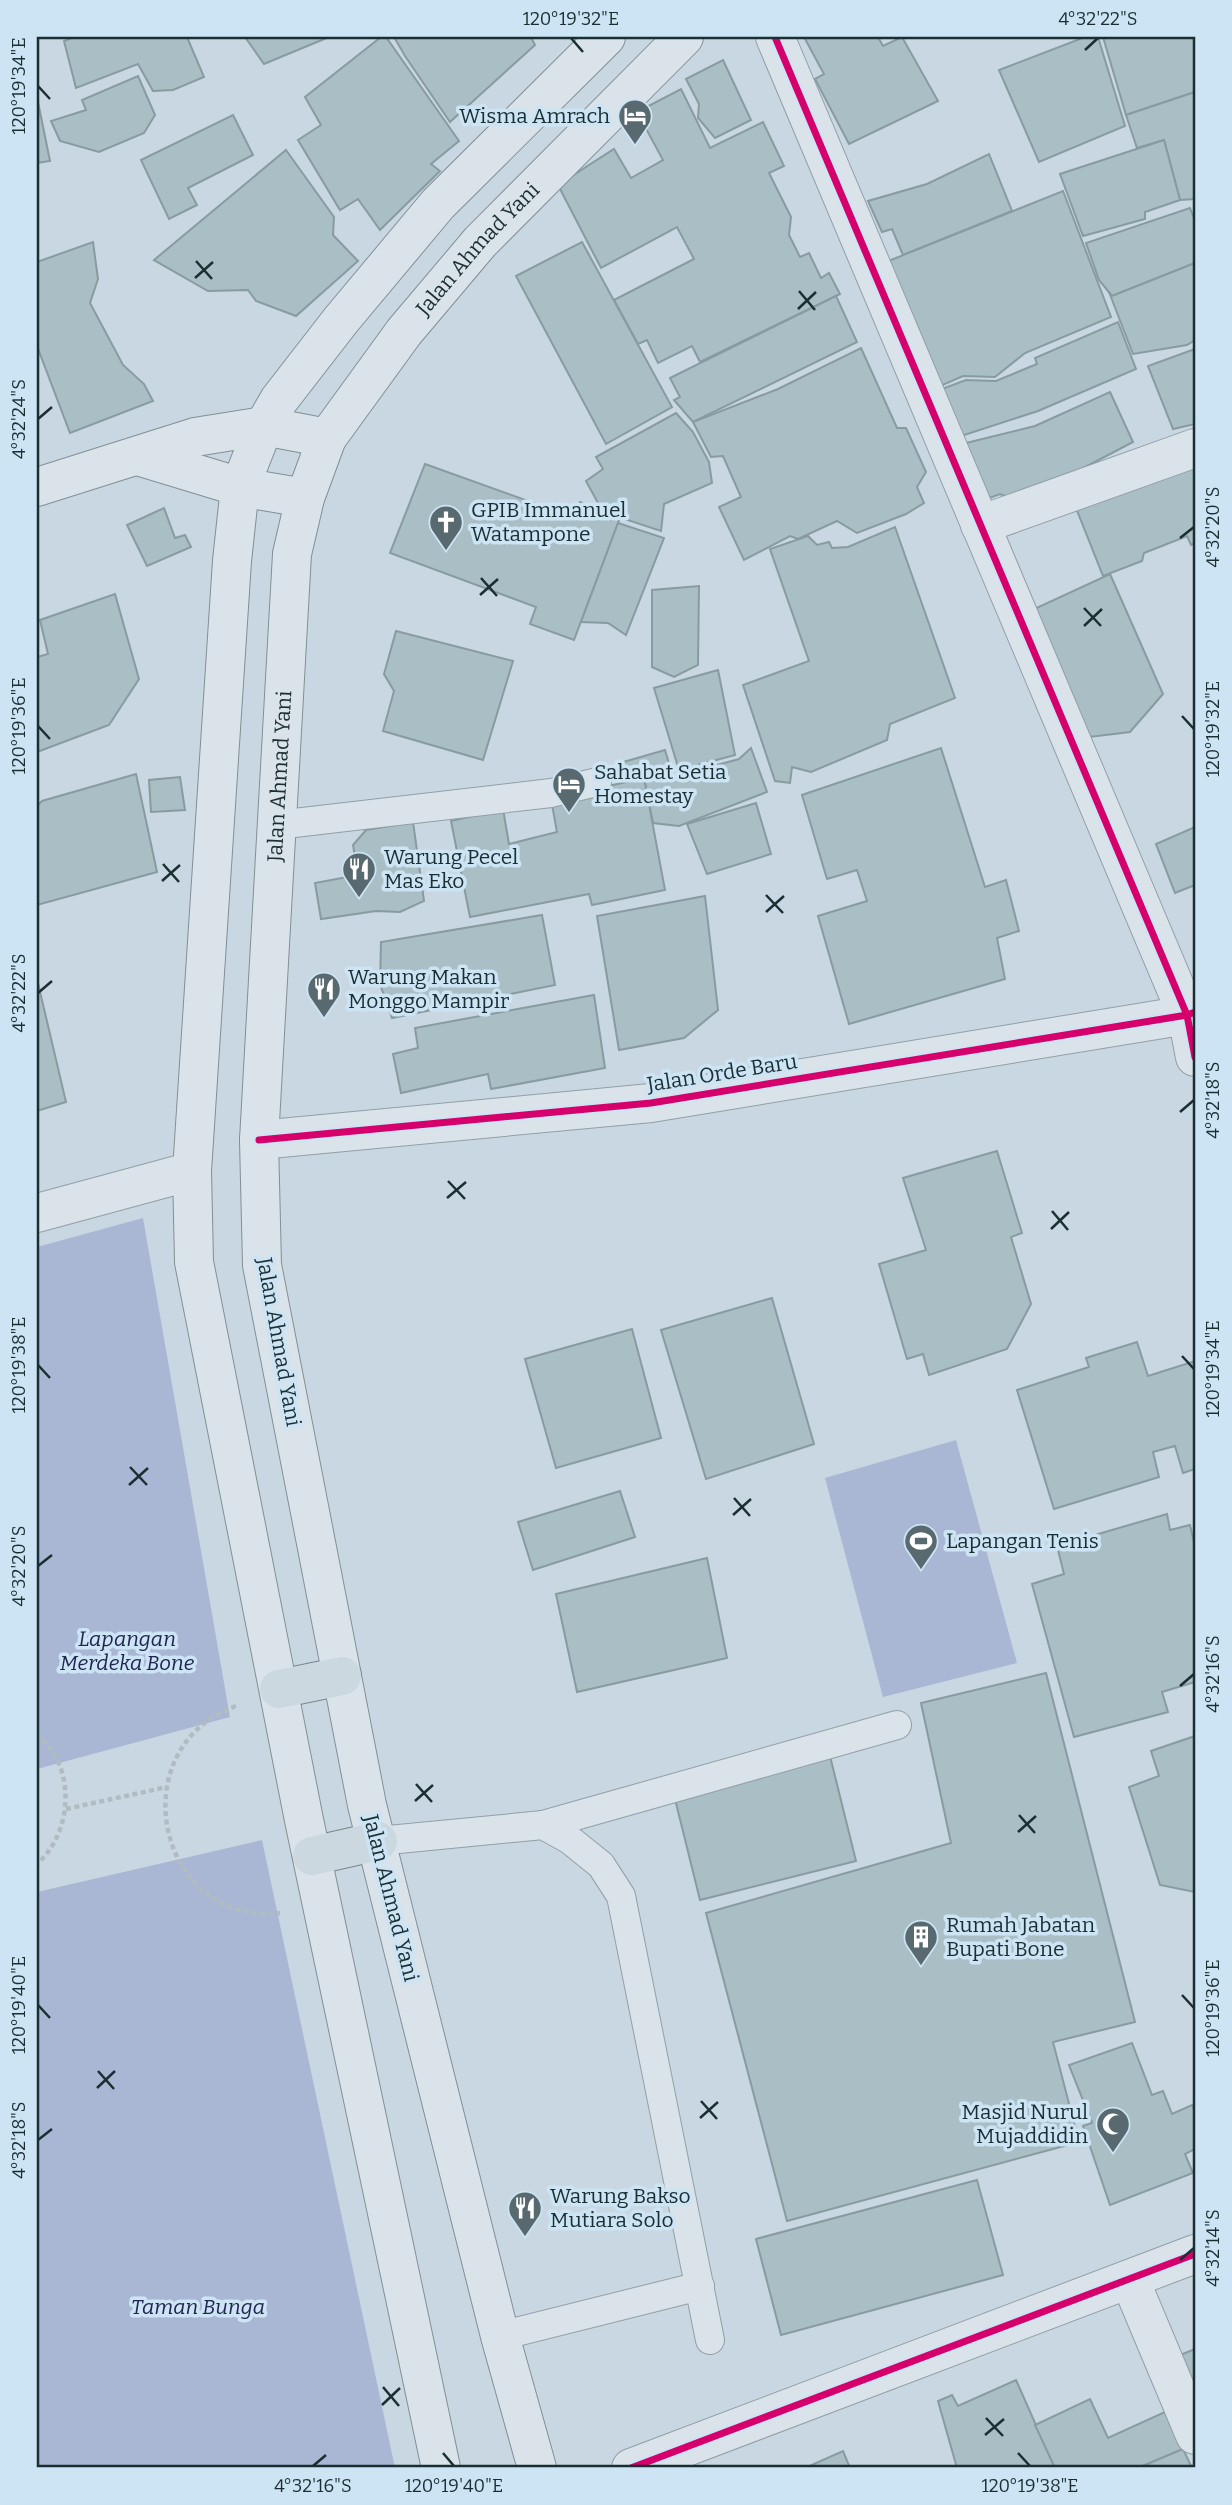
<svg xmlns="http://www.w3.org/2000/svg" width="1232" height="2505" viewBox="0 0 1232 2505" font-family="Bitter,serif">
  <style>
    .green { fill: #aab7d4 }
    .building { fill: #a9bfc5; stroke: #889ba1; stroke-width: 2 }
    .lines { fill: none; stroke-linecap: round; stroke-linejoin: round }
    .lane-casing { stroke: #929fa6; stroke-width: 30 }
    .street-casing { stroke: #929fa6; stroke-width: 40 }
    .secondary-casing { stroke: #828f96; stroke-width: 40 }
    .primary-casing { stroke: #78868c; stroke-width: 40 }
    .path { stroke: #b1bcc1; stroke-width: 4.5; stroke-dasharray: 5 3.5; stroke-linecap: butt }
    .lane { stroke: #d9e3e9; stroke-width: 28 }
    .street { stroke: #d9e3e9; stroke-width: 38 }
    .secondary { stroke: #d9e3e9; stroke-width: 38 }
    .primary { stroke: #cbd8e0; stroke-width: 38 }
    .cycleway-casing { stroke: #cce4f4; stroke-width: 11 }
    .cycleway { stroke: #d6006c; stroke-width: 7 }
    .ticks { fill: none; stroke: #1b2f33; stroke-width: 2.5 }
    .labels { text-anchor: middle; stroke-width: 7; stroke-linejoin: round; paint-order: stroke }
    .poi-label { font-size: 21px; fill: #1b2f33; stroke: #cce4f4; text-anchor: start }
    .street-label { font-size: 21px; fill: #1b2f33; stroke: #cce4f4 }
    .park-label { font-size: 21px; font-style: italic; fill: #22254f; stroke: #cce4f4 }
    .neatline { fill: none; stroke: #1b2f33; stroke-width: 2.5 }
    .ticks-label { font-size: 18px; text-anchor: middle; fill: #1b2f33 }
  </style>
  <rect width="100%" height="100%" fill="#c8d7e2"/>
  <g class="green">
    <path d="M143,1218L230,1717L37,1769V1247Z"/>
    <path d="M956,1440L1017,1663L883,1697L825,1478Z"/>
    <path d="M262,1840L395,2468H37V1892Z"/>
  </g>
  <g class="building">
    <path d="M74,37H187L204,77L173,90L153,91L138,64L76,88L64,41Z"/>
    <path d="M245,37H329L264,64Z"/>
    <path d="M381,37H386L459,141L431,164L440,171L380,230L358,199L340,210L298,140L321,125L305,97Z"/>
    <path d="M394,37H531L535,45L450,122L405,56Z"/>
    <path d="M804,37H878L883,46L902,37L938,101L849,144L815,79L824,74Z"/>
    <path d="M1085,37H1098L1125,126L1039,162L999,70Z"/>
    <path d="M1103,37H1195V92L1126,115Z"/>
    <path d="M723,60L751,120L715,138L698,118L699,104L686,79Z"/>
    <path d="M138,76L155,115L144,133L99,152L60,141L51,121L86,110L82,100Z"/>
    <path d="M681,89L710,148L763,122L784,166L769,173L791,217L789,235L800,257L809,253L821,278L829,273L840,294L700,362L692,346L658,363L647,340L638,344L614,300L694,259L677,227L601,268L558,185L614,149L631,178L663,160L637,112Z"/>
    <path d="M1195,92V199L1180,200L1164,140L1137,148L1126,115Z"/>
    <path d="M37,97L50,161L37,163Z"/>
    <path d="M233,115L253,155L188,188L197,205L169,219L141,160Z"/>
    <path d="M1164,140L1180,200L1145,212V219L1083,236L1060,174Z"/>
    <path d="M286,150L334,217L333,235L358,261L296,316L256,301L248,290L208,291L154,260Z"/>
    <path d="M989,154L1012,211L903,255L892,229L882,232L868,201L927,184Z"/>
    <path d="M1063,191L1111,317L1025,353L995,377L963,376L938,387L886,262Z"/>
    <path d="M1190,208L1195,221V263L1112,296L1099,280L1086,243Z"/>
    <path d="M93,242L98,279L90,303L123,365L144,384L153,401L70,433L37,346V262Z"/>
    <path d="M582,242L672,407L606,444L516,276Z"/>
    <path d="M1195,263V340L1187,345L1133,354L1109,292L1112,296Z"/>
    <path d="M836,296L857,342L693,422L674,400L680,397L670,378Z"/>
    <path d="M1118,322L1136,369L1038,411L958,437L939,390L966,380L996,381L1037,364L1035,358Z"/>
    <path d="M861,348L897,428H906L926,472L917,487L924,503L906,514L857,533L837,521L798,539L790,536L744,560L719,507L741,497L723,456L711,457L693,422L778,389Z"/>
    <path d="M1195,349V424L1173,429L1148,366Z"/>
    <path d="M1110,392L1133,442L1072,474L1010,498L1000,494L984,500L962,444L1035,426Z"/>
    <path d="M676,413L693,432L709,462L712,483L664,504L661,531L603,512L586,481L603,469L596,457Z"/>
    <path d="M1195,456V543L1191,545L1187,536L1144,553L1142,561L1103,576L1076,508Z"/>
    <path d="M425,464L573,517L580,502L620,518L574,640L530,624L536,607L390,553Z"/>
    <path d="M164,508L175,538L185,535L191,547L147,566L127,525Z"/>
    <path d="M618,523L664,538L626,635L608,623L581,622Z"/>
    <path d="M895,527L955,698L890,724L887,740L811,772L792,767L790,783L775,781L743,685L809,661L770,549L808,536L817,545L829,542L832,548L848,547Z"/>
    <path d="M1110,574L1163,694L1130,732L1081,738L1030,611Z"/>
    <path d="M699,586L698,665L674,677L652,667V590Z"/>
    <path d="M115,594L139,679L109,725L37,752V657L48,654L40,620Z"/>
    <path d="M396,631L513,661L483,760L383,731L394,691L384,674Z"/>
    <path d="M718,670L735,755L679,770L654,688Z"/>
    <path d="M751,748L767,792L679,826L653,823L644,778L625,782L620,763L665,750L673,777L739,759Z"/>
    <path d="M941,748L985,887L1006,880L1019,931L997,938L1005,979L849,1024L818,916L867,901L857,870L827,879L802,795Z"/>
    <path d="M136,774L157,872L37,905V806L42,801Z"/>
    <path d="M180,777L185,810L151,812L149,780Z"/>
    <path d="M644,778L665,890L592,905L589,894L470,917L451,821L503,809L509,844L557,832L551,799Z"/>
    <path d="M756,803L771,854L707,874L687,824Z"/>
    <path d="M413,822L424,901L400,912L376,911L321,919L315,883L358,875L353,845L366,830Z"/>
    <path d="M1195,827V885L1175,893L1156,844Z"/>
    <path d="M705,896L718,1010L684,1038L619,1050L597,916Z"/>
    <path d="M542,915L555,985L392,1018L380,984L381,942Z"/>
    <path d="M37,979L66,1102L37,1111Z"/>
    <path d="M594,995L605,1068L491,1089L488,1074L401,1093L393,1054L418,1048L415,1028Z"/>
    <path d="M997,1151L1022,1233L1011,1237L1031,1304L1007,1349L929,1375L923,1354L907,1359L879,1264L926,1250L903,1178Z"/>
    <path d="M772,1298L814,1444L706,1479L661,1330Z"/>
    <path d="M632,1329L661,1438L556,1468L525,1359Z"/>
    <path d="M1137,1342L1148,1376L1195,1361V1469L1183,1473L1175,1446L1153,1452L1159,1477L1054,1509L1017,1390L1089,1367L1086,1358Z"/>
    <path d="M620,1491L635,1537L533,1570L518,1522Z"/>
    <path d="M1167,1514L1170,1530L1190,1525L1195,1547V1682L1162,1692L1168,1712L1074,1737L1032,1584L1064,1574L1057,1546Z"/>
    <path d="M707,1558L727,1658L577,1692L556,1594Z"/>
    <path d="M1046,1673L1135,2022L1053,2042L1079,2142L787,2221L706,1913L951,1843L921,1703Z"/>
    <path d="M1195,1736V1892L1160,1885L1129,1787L1159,1776L1151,1751Z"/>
    <path d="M829,1752L856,1861L700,1900L673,1791Z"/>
    <path d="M1132,2043L1152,2095L1163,2091L1172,2114L1192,2105L1195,2112V2149L1185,2154L1193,2173L1110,2205L1083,2126L1092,2123L1069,2065Z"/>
    <path d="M977,2180L1003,2275L781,2335L756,2239Z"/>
    <path d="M1195,2349V2403L1175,2357Z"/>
    <path d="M1016,2380L1055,2468H957L938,2401L952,2395L958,2406Z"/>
    <path d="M1090,2399L1108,2438L1167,2411L1183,2449L1138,2468H1055L1035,2425Z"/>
    <path d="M1183,2449L1192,2468H1138Z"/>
    <path d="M843,2451L850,2468H805Z"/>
  </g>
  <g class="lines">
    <g class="lane-casing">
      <g id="lane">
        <path d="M277,825L551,793L597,782"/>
        <path d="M543,1825L897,1725"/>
        <path d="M378,1841L543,1825L570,1840L601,1865L621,1896L710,2340"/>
        <path d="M500,2336L700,2286"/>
      </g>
    </g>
    <g class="street-casing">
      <g id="street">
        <path d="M775,37L1187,1015L1195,1057"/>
        <path d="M980,525L1195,448"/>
        <path d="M259,1140L651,1103L1187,1015L1195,1012"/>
        <path d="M37,1213L192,1171"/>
        <path d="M1130,2280L1195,2435"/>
        <path d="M631,2468L1195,2254"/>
      </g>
    </g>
    <g class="secondary-casing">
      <g id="secondary">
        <path d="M138,456L240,487L305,498"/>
        <path d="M37,487L195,437L264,426L327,438"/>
        <path d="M441,2468L304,1820L194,1262L192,1171L232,561L240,487L264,426L279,400L341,320L438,204L606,37"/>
        <path id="s1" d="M537,2468L500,2336L367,1805L262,1265L259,1140L292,554L305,498L327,438L404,332L480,242L684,37"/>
      </g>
    </g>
    <g class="primary-casing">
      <g id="primary">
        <path d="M279,1689L342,1676"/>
        <path d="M312,1856L378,1841"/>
      </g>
    </g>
    <g class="path">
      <path d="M236,1706C119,1748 157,1926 280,1913"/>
      <path d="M37,1734C77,1767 73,1832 37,1864"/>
      <path d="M66,1809L167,1787"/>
    </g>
    <use href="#lane" class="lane"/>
    <use href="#street" class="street"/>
    <use href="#secondary" class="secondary"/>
    <use href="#primary" class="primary"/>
    <g class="cycleway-casing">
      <g id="cycleway">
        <path d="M775,37L1187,1015L1195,1057"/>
        <path d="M259,1140L651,1103L1187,1015L1195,1012"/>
        <path d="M631,2468L1195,2254"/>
      </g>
    </g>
    <use href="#cycleway" class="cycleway"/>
  </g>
  <path class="ticks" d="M571,38L583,52M1085,50L1098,38M38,86L50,99M196,261L212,279M195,278L213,262M799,291L815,310M798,309L816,292M38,419L52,407M1180,538L1194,527M481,578L497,596M480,595L498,579M1084,608L1101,626M1084,626L1102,609M1182,716L1194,729M38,726L50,739M163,864L179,882M162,881L180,865M766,895L783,913M766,912L784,896M38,993L52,981M1180,1112L1194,1100M448,1181L465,1199M447,1198L466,1182M1052,1211L1068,1230M1051,1229L1069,1212M1182,1356L1194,1369M38,1365L50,1378M130,1467L147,1485M129,1485L148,1468M734,1498L750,1516M733,1515L751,1499M38,1566L52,1555M1180,1686L1194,1674M416,1784L432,1802M415,1801L433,1785M1019,1815L1035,1833M1018,1832L1036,1816M1182,1995L1194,2008M38,2005L50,2018M98,2071L114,2089M97,2088L115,2071M701,2101L717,2119M700,2118L718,2102M38,2140L52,2129M1180,2260L1194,2248M383,2387L399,2406M382,2405L400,2388M986,2418L1003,2436M985,2435L1004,2419M443,2453L454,2466M1018,2453L1030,2466M313,2466L326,2455"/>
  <defs>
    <g id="hotel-pin" transform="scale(1.75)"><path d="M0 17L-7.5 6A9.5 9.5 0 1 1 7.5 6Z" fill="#586a70" stroke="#cce4f4"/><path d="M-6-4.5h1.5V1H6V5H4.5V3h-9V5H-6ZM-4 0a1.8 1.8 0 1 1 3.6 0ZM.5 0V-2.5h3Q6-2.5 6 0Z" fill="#fff"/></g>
    <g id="church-pin" transform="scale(1.75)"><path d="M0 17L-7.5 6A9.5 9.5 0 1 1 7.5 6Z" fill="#586a70" stroke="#cce4f4"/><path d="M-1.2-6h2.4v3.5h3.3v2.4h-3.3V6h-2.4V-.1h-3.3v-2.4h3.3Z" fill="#fff"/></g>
    <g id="restaurant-pin" transform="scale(1.75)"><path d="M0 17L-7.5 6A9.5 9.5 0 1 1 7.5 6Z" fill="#586a70" stroke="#cce4f4"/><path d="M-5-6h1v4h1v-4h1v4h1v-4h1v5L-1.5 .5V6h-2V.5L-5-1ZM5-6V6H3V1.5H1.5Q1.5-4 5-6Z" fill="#fff"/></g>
    <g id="stadium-pin" transform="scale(1.75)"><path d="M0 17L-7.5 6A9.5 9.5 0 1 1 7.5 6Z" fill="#586a70" stroke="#cce4f4"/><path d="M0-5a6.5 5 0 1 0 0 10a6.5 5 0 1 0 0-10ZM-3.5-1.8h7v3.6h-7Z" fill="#fff"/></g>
    <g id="building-pin" transform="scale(1.75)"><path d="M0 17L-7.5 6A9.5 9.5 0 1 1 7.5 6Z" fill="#586a70" stroke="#cce4f4"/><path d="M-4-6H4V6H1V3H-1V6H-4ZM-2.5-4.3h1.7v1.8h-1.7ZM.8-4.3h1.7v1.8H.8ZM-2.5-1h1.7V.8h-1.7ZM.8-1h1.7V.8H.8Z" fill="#fff"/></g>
    <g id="mosque-pin" transform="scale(1.75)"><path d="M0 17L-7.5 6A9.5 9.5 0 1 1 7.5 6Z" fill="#586a70" stroke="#cce4f4"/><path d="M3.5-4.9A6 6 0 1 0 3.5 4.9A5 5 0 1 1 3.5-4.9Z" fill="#fff"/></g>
  </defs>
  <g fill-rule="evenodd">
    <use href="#hotel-pin" x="635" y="116"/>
    <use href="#church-pin" x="446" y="522"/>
    <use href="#hotel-pin" x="569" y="784"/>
    <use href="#restaurant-pin" x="359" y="869"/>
    <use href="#restaurant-pin" x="324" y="989"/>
    <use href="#stadium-pin" x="921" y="1541"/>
    <use href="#building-pin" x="921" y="1937"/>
    <use href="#mosque-pin" x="1113" y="2124"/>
    <use href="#restaurant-pin" x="525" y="2208"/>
  </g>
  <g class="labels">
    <g class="poi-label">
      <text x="610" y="123" text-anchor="end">Wisma Amrach</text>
      <text x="471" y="517">GPIB Immanuel<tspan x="471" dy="24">Watampone</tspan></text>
      <text x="594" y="779">Sahabat Setia<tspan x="594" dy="24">Homestay</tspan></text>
      <text x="384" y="864">Warung Pecel<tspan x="384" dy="24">Mas Eko</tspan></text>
      <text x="348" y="984">Warung Makan<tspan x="348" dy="24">Monggo Mampir</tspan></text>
      <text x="946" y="1548">Lapangan Tenis</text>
      <text x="946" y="1932">Rumah Jabatan<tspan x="946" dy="24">Bupati Bone</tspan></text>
      <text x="1088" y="2119" text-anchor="end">Masjid Nurul<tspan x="1088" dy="24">Mujaddidin</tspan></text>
      <text x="550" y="2203">Warung Bakso<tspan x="550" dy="24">Mutiara Solo</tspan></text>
    </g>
    <g class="street-label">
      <text dy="7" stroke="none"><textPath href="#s1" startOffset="2310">Jalan Ahmad Yani</textPath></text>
      <text dy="7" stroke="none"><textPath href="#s1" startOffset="1724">Jalan Ahmad Yani</textPath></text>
      <text transform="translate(722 1073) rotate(-9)" y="7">Jalan Orde Baru</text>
      <text transform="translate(279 1342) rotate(80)" y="7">Jalan Ahmad Yani</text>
      <text transform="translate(391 1898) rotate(76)" y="7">Jalan Ahmad Yani</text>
    </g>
    <g class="park-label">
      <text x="127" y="1646">Lapangan<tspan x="127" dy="24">Merdeka Bone</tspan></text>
      <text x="198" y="2314">Taman Bunga</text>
    </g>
  </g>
  <rect width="1232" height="2505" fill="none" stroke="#cce4f4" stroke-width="77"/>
  <rect x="38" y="38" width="1156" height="2428" class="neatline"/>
  <g class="ticks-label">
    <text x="571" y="25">120°19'32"E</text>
    <text x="1098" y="25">4°32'22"S</text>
    <text transform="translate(19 86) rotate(-90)" y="6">120°19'34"E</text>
    <text transform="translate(19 419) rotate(-90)" y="6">4°32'24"S</text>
    <text transform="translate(1213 527) rotate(-90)" y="6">4°32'20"S</text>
    <text transform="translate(19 726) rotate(-90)" y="6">120°19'36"E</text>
    <text transform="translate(1213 729) rotate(-90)" y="6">120°19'32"E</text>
    <text transform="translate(19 993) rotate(-90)" y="6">4°32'22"S</text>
    <text transform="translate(1213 1100) rotate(-90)" y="6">4°32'18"S</text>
    <text transform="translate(19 1365) rotate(-90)" y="6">120°19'38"E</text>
    <text transform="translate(1213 1369) rotate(-90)" y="6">120°19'34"E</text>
    <text transform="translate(19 1566) rotate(-90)" y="6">4°32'20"S</text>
    <text transform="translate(1213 1674) rotate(-90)" y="6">4°32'16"S</text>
    <text transform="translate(19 2005) rotate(-90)" y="6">120°19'40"E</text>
    <text transform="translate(1213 2008) rotate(-90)" y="6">120°19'36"E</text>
    <text transform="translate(19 2140) rotate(-90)" y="6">4°32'18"S</text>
    <text transform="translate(1213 2248) rotate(-90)" y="6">4°32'14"S</text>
    <text x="313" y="2492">4°32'16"S</text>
    <text x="454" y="2492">120°19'40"E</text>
    <text x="1030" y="2492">120°19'38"E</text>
  </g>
</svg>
